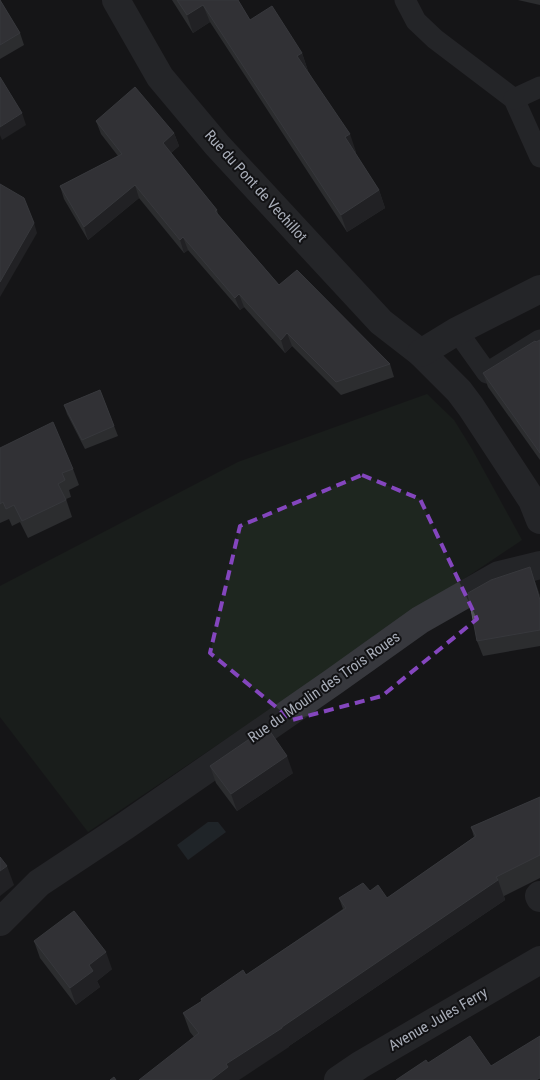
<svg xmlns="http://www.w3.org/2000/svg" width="540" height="1080" viewBox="0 0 540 1080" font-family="'Roboto Condensed',sans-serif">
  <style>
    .green { fill: #1e261f }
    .water { fill: #2c353c }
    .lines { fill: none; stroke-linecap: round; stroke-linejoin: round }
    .service { stroke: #37383d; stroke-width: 21 }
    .minor { stroke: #37383d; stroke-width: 28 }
    .tertiary { stroke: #37383d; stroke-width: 28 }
    .wall { fill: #47494d }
    .shaded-wall { fill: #2f3033 }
    .building { fill: #525359; stroke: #5f6168 }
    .marked { fill: none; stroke: #8446be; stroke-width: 4; stroke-dasharray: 10 6; stroke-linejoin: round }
    .labels { text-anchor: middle; stroke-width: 4; stroke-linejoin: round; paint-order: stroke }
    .street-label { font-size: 15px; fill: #a8adb8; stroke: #111113 }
  </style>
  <rect width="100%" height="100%" fill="#161618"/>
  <path class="green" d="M427,394L454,420L472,449L522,540L88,832L0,717V586L238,462Z"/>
  <path class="water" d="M208,822H218L226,832L188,860L177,845Z"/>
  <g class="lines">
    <g class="service">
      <path d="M405,0L416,21L435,39L514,99L540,157"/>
      <path d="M514,99L540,87"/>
      <path d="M457,331L487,373L540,340"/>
    </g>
    <g class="minor">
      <path d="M116,0L160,77L217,145L381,322L421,353L459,391L471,407L532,500L540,520"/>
      <path d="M421,353L457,331L540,289"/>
      <path d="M540,895L539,896L540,898"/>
      <path d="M0,922L39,883L125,826L333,682L420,620L499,575L540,565"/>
    </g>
    <path class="tertiary" d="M338,1080L360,1065L540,960"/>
  </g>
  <g class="wall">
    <path d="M0,0L20,33L24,45L0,59Z"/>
    <path d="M172,0H238L250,20L302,53L308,71L356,152L355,153L379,190L385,208L347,232L210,22L193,33Z"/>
    <path d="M518,0H540V5Z"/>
    <path d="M96,121L174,133L179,146L171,153L217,210L218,214L279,285L390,364L394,377L341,395L292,346L285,353L244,307L240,310L188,250L184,253L139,198L88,240L64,199L60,186L118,156L101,134Z"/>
    <path d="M540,340V460L488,387L483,373Z"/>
    <path d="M100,390L118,436L85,449L67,414L64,405Z"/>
    <path d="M0,448L73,469L79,485L69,490L71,497L66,499L72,517L28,538L20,522L12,526L9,519L0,523Z"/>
    <path d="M530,567L540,596V646L483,656L477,641Z"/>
    <path d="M210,766L293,773L237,811L216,783Z"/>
    <path d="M540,797V878L504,896L505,900L289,1046V1047L194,1037L190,1032L183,1013L202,1001L201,999L246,975L343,909L339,898L370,891L387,898L474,837L471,827Z"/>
    <path d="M34,941L112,969L97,981L100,987L76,1005L40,958Z"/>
  </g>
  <g class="shaded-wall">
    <path d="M203,5L210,22L193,33L187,15Z"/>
    <path d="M302,53L308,71L304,74L297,56Z"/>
    <path d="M22,113L26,125L2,140L0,135V127Z"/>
    <path d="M174,133L179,146L167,156L163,143Z"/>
    <path d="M350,134L356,152L351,155L345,137Z"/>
    <path d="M135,185L139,198L88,240L84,227Z"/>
    <path d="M379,190L385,208L347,232L341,215Z"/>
    <path d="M34,223L37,233L0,297V282Z"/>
    <path d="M183,237L188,250L184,253L180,240Z"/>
    <path d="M239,294L244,307L240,310L235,298Z"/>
    <path d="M287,333L292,346L285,353L281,340Z"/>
    <path d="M530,567L540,596V600Z"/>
    <path d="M287,756L293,773L237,811L231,794Z"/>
    <path d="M7,866L14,885L0,896V871Z"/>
    <path d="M498,880L505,900L289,1046V1047L239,1080H211L226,1064Z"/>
    <path d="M106,952L112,969L97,981L100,987L76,1005L70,988L89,965Z"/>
  </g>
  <g class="building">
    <path d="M0,0L20,33L0,45Z"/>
    <path d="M177,0H238L250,20L272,6L302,53L297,56L350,134L345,137L379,190L341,215L203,5L187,15Z"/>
    <path d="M0,77L22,113L0,127Z"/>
    <path d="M135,87L174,133L163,143L217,210L215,211L279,285L297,270L390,364L336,382L287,333L281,340L239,294L235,298L183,237L180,240L135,185L84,227L60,186L122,154L96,121Z"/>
    <path d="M0,184L24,198L34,223L0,282Z"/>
    <path d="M540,340V453L483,373L535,341L536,342Z"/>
    <path d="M100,390L114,426L82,440L64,405Z"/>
    <path d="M53,422L73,469L62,473L65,480L58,484L66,500L22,521L14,505L6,509L3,502L0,504V448Z"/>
    <path d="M530,567L540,600V630L477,641L468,593L491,580Z"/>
    <path d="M267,727L287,756L231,794L210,766Z"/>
    <path d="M540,797V855L496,877L498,880L282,1027V1028L226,1064L228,1067L211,1080H139L199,1033L183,1013L202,1001L201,999L243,970L246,975L346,908L339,898L363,883L370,891L378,885L387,898L476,836L471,827Z"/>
    <path d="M0,857L7,866L0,871Z"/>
    <path d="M74,911L106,952L89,965L93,971L70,988L34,941Z"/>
    <path d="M470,1036L491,1066L540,1036V1078L536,1080H396L426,1060L428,1063Z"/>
    <path d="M114,1077L116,1080H110Z"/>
  </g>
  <path d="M0 0H540V1080H0ZM362,475L420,499L477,619L382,696L292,720L210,653L240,526Z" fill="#161618" fill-opacity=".55" fill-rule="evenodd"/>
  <path class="marked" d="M362,475L420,499L477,619L382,696L292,720L210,653L240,526Z"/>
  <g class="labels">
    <g class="street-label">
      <text transform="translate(256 186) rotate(48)" y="5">Rue du Pont de Vechillot</text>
      <text transform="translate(324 687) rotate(-35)" y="5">Rue du Moulin des Trois Roues</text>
      <text transform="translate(438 1019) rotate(-30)" y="5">Avenue Jules Ferry</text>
    </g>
  </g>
</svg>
